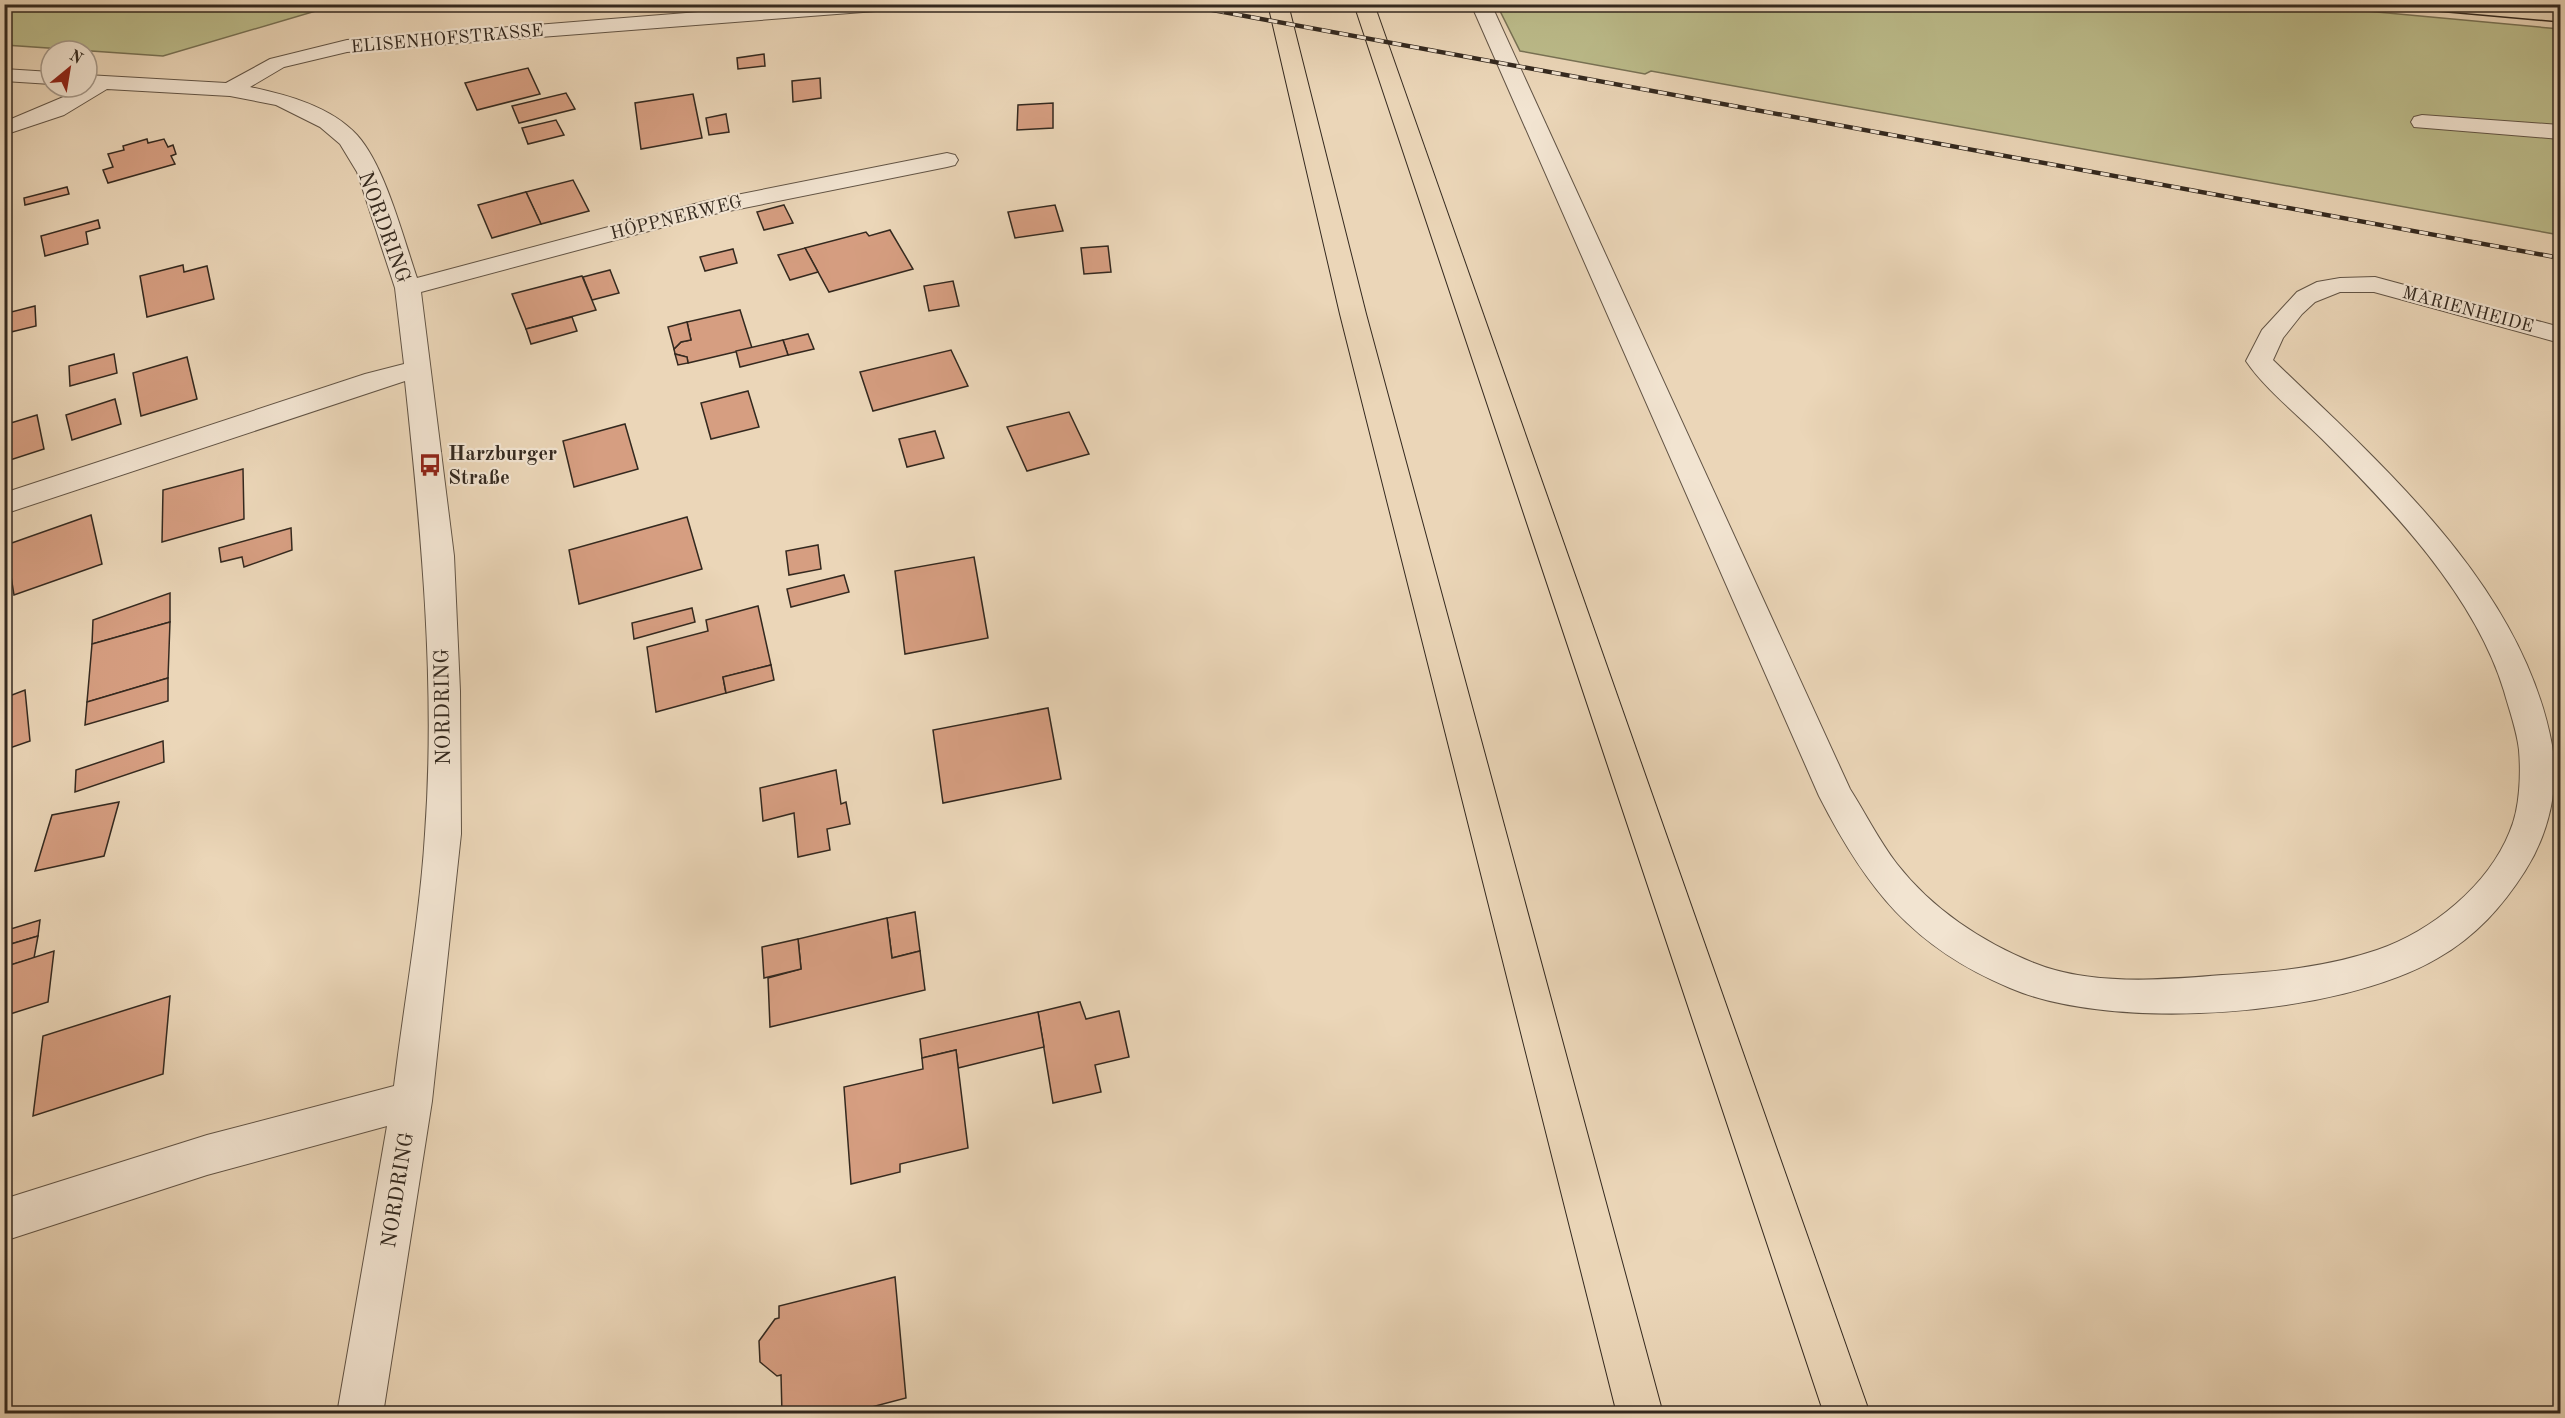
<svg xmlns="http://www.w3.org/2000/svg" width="2565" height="1418" viewBox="0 0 2565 1418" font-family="'Old Standard TT',serif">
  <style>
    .green { fill: #bcbc8b; stroke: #787255; stroke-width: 1.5 }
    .building { fill: #d69e81; stroke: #34291f; stroke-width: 1.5 }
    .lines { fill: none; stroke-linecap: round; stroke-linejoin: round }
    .minor-casing { stroke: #625445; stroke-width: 2 }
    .highway-casing { stroke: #34291f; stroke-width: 2 }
    .minor { fill: #f2e4d1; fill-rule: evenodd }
    .highway { fill: #ebd6b8; fill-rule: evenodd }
    .tram { stroke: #34291f; stroke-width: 1.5 }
    .rail-casing { stroke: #34291f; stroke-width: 4.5 }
    .rail { stroke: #f2e4d1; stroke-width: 3; stroke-dasharray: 9; stroke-linecap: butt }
    .labels { text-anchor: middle; stroke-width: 4.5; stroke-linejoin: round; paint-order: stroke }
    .far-street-label { font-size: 18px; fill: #34291f; stroke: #f2e4d1 }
    .street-label { font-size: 21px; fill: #34291f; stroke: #f2e4d1 }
    .poi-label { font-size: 21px; font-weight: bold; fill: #34291f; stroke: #f2e4d1; text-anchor: start }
  </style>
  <rect width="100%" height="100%" fill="#ebd6b8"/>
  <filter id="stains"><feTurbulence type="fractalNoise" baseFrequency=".00333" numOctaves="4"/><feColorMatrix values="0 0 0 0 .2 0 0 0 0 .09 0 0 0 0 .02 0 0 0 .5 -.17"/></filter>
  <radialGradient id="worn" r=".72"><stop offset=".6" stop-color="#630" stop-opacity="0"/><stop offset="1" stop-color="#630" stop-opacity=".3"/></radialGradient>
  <g class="green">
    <path d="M2290,4L2560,29V235L1651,71L1645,74L1520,51L1497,5Z"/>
    <path d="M4,5L5,4L336,5L163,56L5,45Z"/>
  </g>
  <g class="building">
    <path d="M764,54L765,66L738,69L737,58Z"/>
    <path d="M528,68L540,94L477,110L465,83Z"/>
    <path d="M820,78L821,98L793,102L792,81Z"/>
    <path d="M566,93L575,109L519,123L512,106Z"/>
    <path d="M693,94L702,138L641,149L635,103Z"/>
    <path d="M1053,103V128L1017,130L1018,105Z"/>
    <path d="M726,114L729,132L709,135L706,118Z"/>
    <path d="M556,120L564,135L528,144L522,128Z"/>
    <path d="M147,139L148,143L164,139L168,147L173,145L176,154L171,156L175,164L108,183L103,170L113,167L108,154L124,150L123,146Z"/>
    <path d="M573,180L589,211L541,224L526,192Z"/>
    <path d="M67,187L69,194L25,205L24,198Z"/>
    <path d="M526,192L541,224L492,238L478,205Z"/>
    <path d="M784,205L793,223L764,230L757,212Z"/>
    <path d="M1055,205L1063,231L1015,238L1008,212Z"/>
    <path d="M98,220L100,228L86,232L88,244L45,256L41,236Z"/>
    <path d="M890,230L913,269L829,292L805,248L866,232L869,236Z"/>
    <path d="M1108,246L1111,272L1084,274L1081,248Z"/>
    <path d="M805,248L818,272L790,280L778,255Z"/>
    <path d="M733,249L737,263L705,271L700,257Z"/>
    <path d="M183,265L184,272L207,266L214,299L147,317L140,276Z"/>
    <path d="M610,270L619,293L592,300L583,277Z"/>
    <path d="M582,276L596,310L526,329L512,294Z"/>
    <path d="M953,281L959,306L929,311L924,286Z"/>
    <path d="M35,306L36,326L11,332V312Z"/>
    <path d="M740,310L752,348L688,363L687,357L675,354L674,349L681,342L691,340L687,322Z"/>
    <path d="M572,317L577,331L531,344L526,329Z"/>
    <path d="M687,322L691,340L681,342L674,349L668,327Z"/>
    <path d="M11,332V346L4,348V334Z"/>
    <path d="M808,334L814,349L788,355L783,340Z"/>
    <path d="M783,340L788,355L740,367L736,351Z"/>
    <path d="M951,350L968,386L873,411L860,372Z"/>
    <path d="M114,354L117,373L70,386L69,366Z"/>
    <path d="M675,354L687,357L688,363L678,365Z"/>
    <path d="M187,357L197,399L141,416L133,373Z"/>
    <path d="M748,391L759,427L711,439L701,403Z"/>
    <path d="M115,399L121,424L72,440L66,415Z"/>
    <path d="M1069,412L1089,454L1027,471L1007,427Z"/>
    <path d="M37,415L44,449L4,462V425Z"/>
    <path d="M625,424L638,469L574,487L563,441Z"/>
    <path d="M935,431L944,458L907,467L899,439Z"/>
    <path d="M243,469L244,519L162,542L163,490Z"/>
    <path d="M91,515L102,564L14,595L6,545Z"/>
    <path d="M687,517L702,569L579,604L569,550Z"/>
    <path d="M291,528L292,550L244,567L242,557L221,562L219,548Z"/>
    <path d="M818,545L821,569L789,575L786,551Z"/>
    <path d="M974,557L988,638L905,654L895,571Z"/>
    <path d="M844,575L849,592L791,607L787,589Z"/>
    <path d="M170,593V622L92,644L93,620Z"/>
    <path d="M758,606L771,665L723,677L726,693L656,712L647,647L708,631L706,620Z"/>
    <path d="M692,608L695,622L634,639L632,623Z"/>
    <path d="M170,622L168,678L87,702L92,644Z"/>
    <path d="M771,665L774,680L726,693L723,677Z"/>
    <path d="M168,678V701L85,725L87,702Z"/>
    <path d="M25,690L30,741L4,750V698Z"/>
    <path d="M1048,708L1061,779L943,803L933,730Z"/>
    <path d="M163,741L164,762L75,792L76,770Z"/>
    <path d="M836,770L841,804L846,802L850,824L827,829L830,850L798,857L794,813L763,821L760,788Z"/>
    <path d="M119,802L104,856L35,871L52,815Z"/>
    <path d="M915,912L920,951L892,958L887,918Z"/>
    <path d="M887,918L892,958L920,951L925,990L770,1027L768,978L801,969L798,939Z"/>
    <path d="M40,920L38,936L4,946V931Z"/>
    <path d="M38,936L34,958L4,967V946Z"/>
    <path d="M798,939L801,969L764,978L762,947Z"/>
    <path d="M54,951L48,1002L4,1016V967Z"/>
    <path d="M170,996L163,1074L33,1116L43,1036Z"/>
    <path d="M1080,1002L1086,1019L1119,1011L1129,1057L1095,1065L1101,1092L1053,1103L1038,1012Z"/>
    <path d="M1038,1012L1044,1047L958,1068L956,1050L922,1058L920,1039Z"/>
    <path d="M956,1050L968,1148L900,1164V1172L851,1184L844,1087L923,1069L922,1058Z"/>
    <path d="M895,1277L906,1398L845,1414H782L781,1375L777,1376L760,1362L759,1341L775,1319L779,1318V1306Z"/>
  </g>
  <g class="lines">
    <g class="minor-casing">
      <g id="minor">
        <path d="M799,4H898L889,10L347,52L284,67L250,87C287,95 330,106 357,135C385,166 403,237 417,278L706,201L947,153L955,155L958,160L955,165L947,167L709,215L421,292L454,556L460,691L461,834L432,1101L383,1414H337L387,1126L207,1175L4,1241V1199L207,1135L394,1086C404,1003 420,917 425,834C436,682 421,531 405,381L4,514V493L365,374L404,364L395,288L357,172L340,144L320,127L276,105L230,96L107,89L64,115L4,135V122L87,87V75L226,83L270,59L347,40Z"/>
        <path d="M1471,4H1491L1850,789C1866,814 1879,841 1897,864C1932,909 1982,942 2034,963C2091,986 2162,980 2223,975C2274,972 2327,967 2377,950C2432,931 2488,886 2510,831C2520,808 2521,774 2519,750C2517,731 2509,709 2504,691C2475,595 2391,508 2322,439C2298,415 2264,388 2246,361L2262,330L2297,292L2317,282L2340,278L2375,277L2560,327V343L2374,292H2340L2315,302L2302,314L2283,338L2273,360C2383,466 2523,587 2552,745C2560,788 2548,835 2525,871C2502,907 2476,936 2438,958C2340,1016 2114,1033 2010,988C1912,947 1866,888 1819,796Z"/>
        <path d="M4,69L51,72V84L4,81Z"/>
        <path d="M2422,115L2560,125V139L2414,127L2411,122L2414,117Z"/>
      </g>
    </g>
    <g class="highway-casing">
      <g id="highway">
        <path d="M1268,4H1288L1366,314L1663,1414H1617L1340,314Z"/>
        <path d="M1354,4H1374L1870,1414H1824Z"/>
      </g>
    </g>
    <use href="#minor" class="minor"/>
    <use href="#highway" class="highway"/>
    <path class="tram" d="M2356,4L2560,22"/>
    <g class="rail-casing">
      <path id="rail" d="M1180,4L2560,258"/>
    </g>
    <use href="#rail" class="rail"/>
  </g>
  <defs>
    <g id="bus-bare" transform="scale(1.8)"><path d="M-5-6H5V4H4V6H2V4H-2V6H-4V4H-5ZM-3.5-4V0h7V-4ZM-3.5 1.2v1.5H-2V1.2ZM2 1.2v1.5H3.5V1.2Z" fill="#8f2418" stroke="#f2e4d1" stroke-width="2.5" paint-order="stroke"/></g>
  </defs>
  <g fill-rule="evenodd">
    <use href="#bus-bare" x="430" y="465"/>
  </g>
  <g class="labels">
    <g class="far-street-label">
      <text transform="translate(447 38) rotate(-5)" y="6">ELISENHOFSTRASSE</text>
      <text transform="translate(676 217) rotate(-14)" y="6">HÖPPNERWEG</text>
      <text transform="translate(2468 309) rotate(15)" y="6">MARIENHEIDE</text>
    </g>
    <g class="street-label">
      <text transform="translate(385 227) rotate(70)" y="7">NORDRING</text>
      <text transform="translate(442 707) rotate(-91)" y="7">NORDRING</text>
      <text transform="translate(397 1190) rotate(-81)" y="7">NORDRING</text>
    </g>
    <g class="poi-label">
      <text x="448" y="460">Harzburger<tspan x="448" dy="24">Straße</tspan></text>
    </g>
  </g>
  <rect width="2565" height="1418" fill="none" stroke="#ebd6b8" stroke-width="24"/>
  <rect x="6" y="6" width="2553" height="1406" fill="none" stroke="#34291f" stroke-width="3"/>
  <rect x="12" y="12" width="2541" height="1394" fill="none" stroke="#34291f" stroke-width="1.5"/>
  <g transform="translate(69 69) rotate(30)"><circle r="28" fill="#f2e4d1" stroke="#a6998a" stroke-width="1.5"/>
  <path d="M0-4.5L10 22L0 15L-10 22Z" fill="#8f2418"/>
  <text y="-9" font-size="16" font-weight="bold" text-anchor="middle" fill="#34291f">N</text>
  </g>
  <rect width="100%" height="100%" filter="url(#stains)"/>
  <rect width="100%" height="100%" fill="url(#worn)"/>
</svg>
